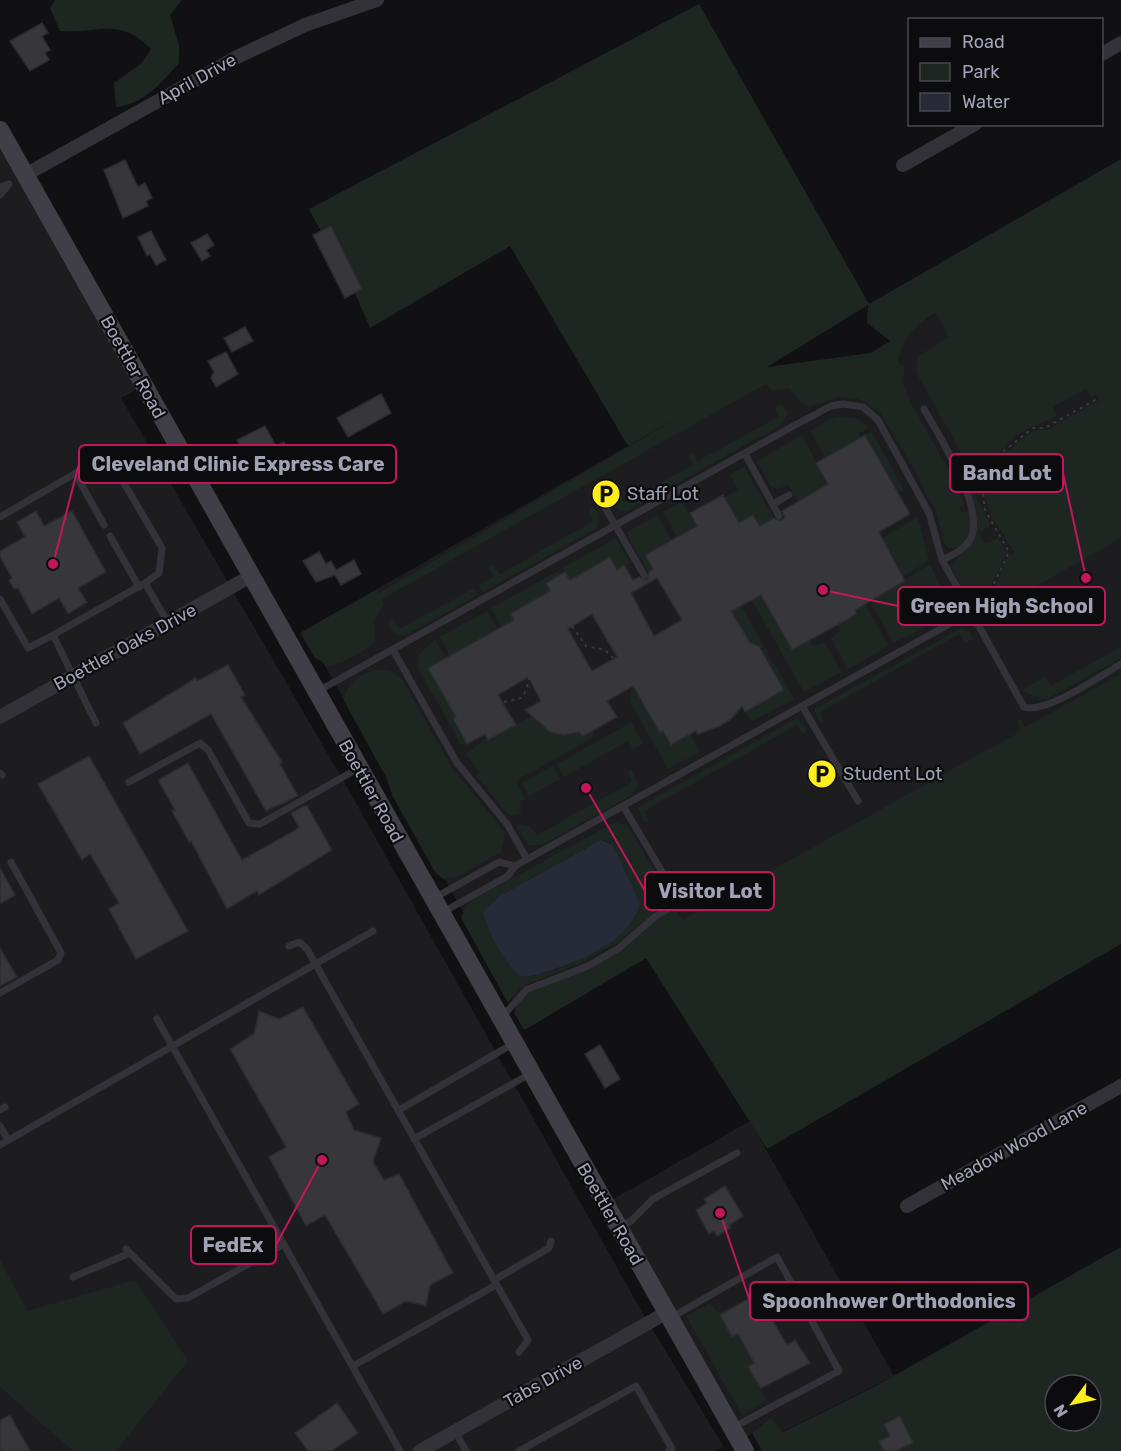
<svg xmlns="http://www.w3.org/2000/svg" width="1121" height="1451" viewBox="0 0 1121 1451" font-family="Rubik,sans-serif">
  <style>
    .built { fill: #1d1d20 }
    .green { fill: #1d2620; fill-rule: evenodd }
    .water { fill: #262b37 }
    .building { fill: #36363b; stroke: #2c2b2f; stroke-width: 1.5; fill-rule: evenodd }
    .lines { fill: none; stroke-linecap: round; stroke-linejoin: round }
    .path { stroke: #38383f; stroke-width: 2; stroke-dasharray: 3 4.5; stroke-linecap: butt }
    .lane { stroke: #323238; stroke-width: 7 }
    .street { stroke: #323238; stroke-width: 14 }
    .secondary { stroke: #403f48; stroke-width: 18 }
    .labels { text-anchor: middle; stroke-width: 4.5; stroke-linejoin: round; paint-order: stroke }
    .street-label { font-size: 18px; fill: #a1a2b5; stroke: #0c0c0e }
    .poi-label { font-size: 18px; fill: #a1a2b5; stroke: #0c0c0e; text-anchor: start }
    .leader { fill: none; stroke: #c2185b; stroke-width: 2 }
    .callout-dot { fill: #c2185b; stroke: #0c0c0e; stroke-width: 2 }
    .callout { fill: #0c0c0e; stroke: #c2185b; stroke-width: 2 }
    .callout-label { font-size: 20px; text-anchor: middle; font-weight: bold; fill: #a1a2b5 }
  </style>
  <rect width="100%" height="100%" fill="#111113"/>
  <g class="built">
    <path d="M0,130L144,385L121,398L351,794L642,1312L724,1447L714,1451H0Z"/>
    <path d="M1121,201V690L841,843L528,1028L305,630L765,368L871,353Z"/>
    <path d="M750,1121L894,1376L782,1432L771,1417L740,1443L605,1204Z"/>
  </g>
  <g class="green">
    <path d="M55,0H182L170,15L179,45V63C162,82 143,105 116,107L114,83L142,63L151,49C118,16 101,34 60,31L50,8Z"/>
    <path d="M699,4L869,304L1121,159V538L987,614L983,612L1008,556L1015,553L992,518L978,476L1028,434L1035,430H1047L1099,400L1096,394L1091,397L1086,389L1053,407L1057,416L1017,434L994,457L972,472L919,378L916,368L918,356L949,337L936,313C913,327 903,336 898,363L905,366L903,383L910,401L953,478L965,505L959,508L962,513L969,510C973,525 969,549 949,549L944,542L936,512L916,472L879,411L858,399L839,397L809,407L800,402L789,388L773,391L766,384L382,599L384,605L374,620C373,626 376,633 375,639C372,650 335,667 325,666V663L315,658L300,633L376,590L379,593L686,413L628,446L510,246L370,328L357,298L309,209ZM868,305L867,323L890,341L871,353L767,367Z"/>
    <path d="M782,404L788,413L781,425L628,511C619,511 611,509 610,499L619,494L625,502L693,465L689,456L691,453H693L698,461L778,417L774,407Z"/>
    <path d="M842,416L858,419L869,428L859,433L861,437L825,458L810,431L830,419Z"/>
    <path d="M872,432L904,490L898,493L865,435Z"/>
    <path d="M802,435L828,484L798,502L788,484L779,489L770,486L757,461Z"/>
    <path d="M744,467L774,518L760,526L739,523L725,497L738,489L729,475Z"/>
    <path d="M969,485L991,525L979,533L985,544L998,538L1007,553L979,611L974,609L952,568C956,556 969,549 974,537C982,519 969,502 969,485Z"/>
    <path d="M681,502L697,526L677,538L663,512Z"/>
    <path d="M593,507L600,513L597,528L483,592L479,585L494,577L489,568L491,565L500,574L593,521L589,511Z"/>
    <path d="M658,515L672,541L646,555L653,569L648,572L626,533Z"/>
    <path d="M918,517L929,561L903,576L882,538Z"/>
    <path d="M616,538L630,563L617,570L610,557L570,580L563,568Z"/>
    <path d="M930,564C934,575 943,588 944,599C946,623 910,634 893,643L870,601Z"/>
    <path d="M560,570L563,574L546,583L550,591L510,614L521,634L509,640L491,608Z"/>
    <path d="M474,588L478,595L406,635H398L389,628L388,623L391,620H394L400,629Z"/>
    <path d="M758,590L792,650L810,641L813,646L824,642L842,672L804,692L749,595Z"/>
    <path d="M738,601L764,646L754,651L729,607Z"/>
    <path d="M865,604L889,646L848,669L831,638L841,631L838,625L857,614L855,610Z"/>
    <path d="M487,611L498,629L450,656L440,637Z"/>
    <path d="M962,628L970,632L973,639L965,643L959,634L820,712L824,721L820,723L814,709Z"/>
    <path d="M435,640L446,658L429,668L456,717L453,719L467,744L461,745L418,668L419,654Z"/>
    <path d="M1121,647V658L1049,698L1040,699L1022,690L1045,677L1050,686Z"/>
    <path d="M765,648L794,699L751,722L745,712L784,690L762,650Z"/>
    <path d="M374,670H389L402,679L452,768L498,824L505,835L501,852L459,876L443,879L435,872L393,797L386,777L344,701C346,683 358,676 374,670Z"/>
    <path d="M1121,674V944L767,1149L646,958L524,1030L514,1013L518,1001L525,995L597,964L625,948L655,920L675,909L683,920L1021,731L1017,719L1021,720L1025,727Z"/>
    <path d="M630,680L660,732L663,731L671,745L690,735L700,752L668,769L630,701L631,690L627,682Z"/>
    <path d="M532,716C549,739 568,733 592,730L595,736L516,781L525,799L520,802L521,813L512,816L506,812L476,776L479,773L466,754L487,738Z"/>
    <path d="M797,718L807,729L806,733H802L797,725L644,811L648,819L647,822L643,821L638,807Z"/>
    <path d="M631,722L643,744L633,749L628,741L564,777L557,764Z"/>
    <path d="M553,766L560,779L529,796L522,783Z"/>
    <path d="M630,770L632,771L638,785L630,796L542,845H529L516,826L519,824L530,826L537,835L632,782L628,773Z"/>
    <path d="M615,822L628,826L666,891L664,904L622,940L576,965L527,984L518,990L508,1003L461,918L469,902ZM604,840L613,845L601,949C584,959 539,980 520,976C507,967 483,926 485,910L500,896L597,842Z"/>
    <path d="M1121,1247V1451H762L752,1433L771,1417L783,1432L874,1387ZM1055,1385H1091V1421H1055Z"/>
    <path d="M0,1260L27,1311L135,1280L188,1361L116,1451H73L0,1387Z"/>
    <path d="M710,1303L719,1313L729,1307L730,1309L720,1315L732,1337L742,1331L758,1360L748,1366L767,1400L742,1415L686,1316Z"/>
  </g>
  <path class="water" d="M601,840L613,845L640,904C629,941 585,959 552,970C542,973 531,978 520,976C507,967 483,926 484,910L500,896Z"/>
  <g class="building">
    <path d="M42,23L48,33L42,36L50,50L45,53L49,60L30,71L10,41Z"/>
    <path d="M125,160L138,187L145,183L152,198L146,201L148,206L123,218L104,170Z"/>
    <path d="M331,226L362,289L345,298L313,235Z"/>
    <path d="M151,231L166,260L156,265L150,254L147,256L138,237Z"/>
    <path d="M207,234L214,245L206,250L210,256L202,261L191,243Z"/>
    <path d="M245,327L253,341L232,352L224,338Z"/>
    <path d="M226,352L238,374L216,387L211,378L214,372L208,361Z"/>
    <path d="M381,394L391,413L348,437L337,418Z"/>
    <path d="M265,426L276,446L284,442L290,454L283,458L289,470L272,478L257,451L246,457L237,440Z"/>
    <path d="M865,435L910,514L879,532L905,581L855,610L857,614L792,650L761,595L731,611L750,643L759,646L784,690L745,712L742,706L731,719L720,726L698,734L696,731L671,745L663,731L660,733L633,686L607,701L617,717L592,731L582,736L579,732L563,735L550,732L525,710L541,701L528,677L498,695L516,725L488,740L485,734L467,744L453,719L456,717L428,668L514,620L510,614L550,591L546,583L565,572L570,580L610,557L617,570L624,565L633,580L639,577L647,580L649,572L653,569L645,555L697,526L690,513L723,495L739,523L753,515L760,526L774,518L781,521L785,517L782,511L828,484L816,463ZM657,578L682,620L654,636L631,593ZM592,614L617,657L592,671L568,629Z"/>
    <path d="M36,511L44,526L72,511L106,572L78,588L87,602L68,614L59,598L32,614L18,588L14,589L9,580L12,578L0,557V551L25,537L17,522Z"/>
    <path d="M319,552L326,564L331,561L336,570L354,560L361,574L341,585L335,575L316,582L303,561Z"/>
    <path d="M228,665L245,695L241,697L282,762L280,764L298,796L266,811L211,714L140,754L123,723L196,678L197,681Z"/>
    <path d="M89,756L188,931L136,959L109,909L119,903L90,854L82,860L38,784Z"/>
    <path d="M188,763L242,860L299,828L291,813L304,806H307L332,850L259,895L257,891L227,909L191,841L189,842L172,811L175,810L158,780Z"/>
    <path d="M0,868L15,895L0,904Z"/>
    <path d="M0,948L17,977L0,986Z"/>
    <path d="M303,1007L359,1104L346,1112L354,1130L381,1138L373,1162L384,1180L399,1174L453,1273L430,1285L426,1306L406,1301L383,1314L325,1215L306,1226L269,1157L286,1147L230,1049L254,1034L259,1011L279,1019Z"/>
    <path d="M600,1045L620,1079L605,1088L585,1054Z"/>
    <path d="M725,1186L743,1216L729,1225L731,1228L717,1236L714,1231L709,1234L696,1210L707,1203L704,1199Z"/>
    <path d="M767,1288L780,1311L770,1316L787,1345L795,1340L810,1363L761,1388L750,1371L748,1366L754,1363L738,1334L732,1337L720,1315Z"/>
    <path d="M337,1403L358,1433L331,1451H308L295,1433Z"/>
    <path d="M10,1415L30,1451H0V1420Z"/>
    <path d="M900,1416L913,1443L896,1451H884L879,1441L890,1436L884,1424Z"/>
  </g>
  <g class="lines">
    <g class="path">
      <path d="M981,611L1009,552L984,508V497L975,479L976,473L1033,428H1045L1097,399"/>
      <path d="M572,626L586,646L605,650L614,659"/>
      <path d="M538,683H548"/>
      <path d="M482,707L521,698C530,688 526,679 532,672L538,683L529,687"/>
    </g>
    <g class="lane">
      <path d="M0,187L9,184L0,195"/>
      <path d="M924,409C939,436 985,507 971,538C966,549 952,555 942,560"/>
      <path d="M745,454L779,516"/>
      <path d="M75,473L104,525"/>
      <path d="M599,497L644,575"/>
      <path d="M773,504L789,495"/>
      <path d="M0,517L100,459H110L162,548L159,573L145,583L168,623"/>
      <path d="M110,536L139,587"/>
      <path d="M0,599L28,648L53,635L96,723"/>
      <path d="M53,635L145,583"/>
      <path d="M393,650L457,763L507,824L527,859"/>
      <path d="M318,691L795,425L831,406L843,404L863,407L878,420L929,513L942,560L1024,707C1046,714 1100,676 1121,664"/>
      <path d="M802,706L858,801"/>
      <path d="M0,773L2,775"/>
      <path d="M129,782L200,743L208,750L249,823L260,824L359,768"/>
      <path d="M434,898L499,862L515,866"/>
      <path d="M443,912L508,876L515,866L969,613"/>
      <path d="M289,946L299,942L307,949L528,1340L519,1352"/>
      <path d="M0,993L58,960L61,953L11,862"/>
      <path d="M502,1017L526,990L588,966L619,948L656,916L680,902L623,806"/>
      <path d="M157,1019L400,1451"/>
      <path d="M0,1110L5,1107"/>
      <path d="M399,1110L514,1043"/>
      <path d="M0,1126L8,1140"/>
      <path d="M414,1139L530,1074"/>
      <path d="M0,1145L373,931"/>
      <path d="M620,1226L631,1221L653,1199L737,1153"/>
      <path d="M126,1249L176,1299L188,1298L284,1244"/>
      <path d="M73,1277L130,1253"/>
      <path d="M494,1280L549,1248L551,1241"/>
      <path d="M672,1317L777,1257L839,1371L734,1427"/>
      <path d="M353,1366L496,1285"/>
      <path d="M455,1431L466,1451"/>
      <path d="M519,1451L636,1386L672,1449L669,1451"/>
    </g>
    <g class="street">
      <path d="M1102,54L1121,43"/>
      <path d="M903,165L975,124"/>
      <path d="M25,175L237,57L305,25L377,0"/>
      <path d="M0,717L251,576"/>
      <path d="M907,1206L1121,1086"/>
      <path d="M420,1451L666,1313"/>
    </g>
    <path class="secondary" d="M0,130L745,1451"/>
  </g>
  <defs>
    <g id="parking-disc" transform="scale(1.5)"><circle r="9.5" fill="#ffed1d" stroke="#0c0c0e"/><path d="M-3.5-5.5H1a3.5 3.5 0 0 1 0 7H-1V5.5H-3.5ZM-1-3.4V-.6H.8a1.4 1.4 0 0 0 0-2.8Z" fill="#111"/></g>
  </defs>
  <g fill-rule="evenodd">
    <use href="#parking-disc" x="606" y="494"/>
    <use href="#parking-disc" x="822" y="774"/>
  </g>
  <g class="labels">
    <g class="street-label">
      <text transform="translate(197 79) rotate(-29)" y="6">April Drive</text>
      <text transform="translate(133 367) rotate(61)" y="6">Boettler Road</text>
      <text transform="translate(125 647) rotate(-29)" y="6">Boettler Oaks Drive</text>
      <text transform="translate(371 791) rotate(61)" y="6">Boettler Road</text>
      <text transform="translate(1014 1146) rotate(-29)" y="6">Meadow Wood Lane</text>
      <text transform="translate(610 1214) rotate(60)" y="6">Boettler Road</text>
      <text transform="translate(543 1382) rotate(-29)" y="6">Tabs Drive</text>
    </g>
    <g class="poi-label">
      <text x="627" y="500">Staff Lot</text>
      <text x="843" y="780">Student Lot</text>
    </g>
  </g>
  <path class="leader" d="M53 564L79 464M1086 578L1063 473M823 590L898 606M586 788L645 891M322 1160L276 1245M720 1213L750 1301"/>
  <g class="callout-dot">
    <circle cx="53" cy="564" r="6"/>
    <circle cx="1086" cy="578" r="6"/>
    <circle cx="823" cy="590" r="6"/>
    <circle cx="586" cy="788" r="6"/>
    <circle cx="322" cy="1160" r="6"/>
    <circle cx="720" cy="1213" r="6"/>
  </g>
  <g class="callout">
    <rect x="79" y="445" width="317" height="38" rx="6"/>
    <rect x="950" y="454" width="113" height="38" rx="6"/>
    <rect x="898" y="587" width="207" height="38" rx="6"/>
    <rect x="645" y="872" width="129" height="38" rx="6"/>
    <rect x="191" y="1226" width="85" height="38" rx="6"/>
    <rect x="750" y="1282" width="278" height="38" rx="6"/>
  </g>
  <g class="callout-label">
    <text x="238" y="471">Cleveland Clinic Express Care</text>
    <text x="1007" y="480">Band Lot</text>
    <text x="1002" y="613">Green High School</text>
    <text x="710" y="898">Visitor Lot</text>
    <text x="233" y="1252">FedEx</text>
    <text x="889" y="1308">Spoonhower Orthodonics</text>
  </g>
  <rect x="908" y="18" width="195" height="108" fill="#0c0c0e" stroke="#484851" stroke-width="1.5"/>
  <rect x="920" y="38" width="30" height="9" fill="#403f48" stroke="#484851" stroke-width="1.5"/>
  <text x="962" y="48" font-size="18" fill="#a1a2b5">Road</text>
  <rect x="920" y="63" width="30" height="18" fill="#1d2620" stroke="#484851" stroke-width="1.5"/>
  <text x="962" y="78" font-size="18" fill="#a1a2b5">Park</text>
  <rect x="920" y="93" width="30" height="18" fill="#262b37" stroke="#484851" stroke-width="1.5"/>
  <text x="962" y="108" font-size="18" fill="#a1a2b5">Water</text>
  <g transform="translate(1073 1403) rotate(238)"><circle r="28" fill="#0c0c0e" stroke="#484851" stroke-width="1.5"/>
  <path d="M0-4.5L10 22L0 15L-10 22Z" fill="#ffed1d"/>
  <text y="-9" font-size="16" font-weight="bold" text-anchor="middle" fill="#a1a2b5">N</text>
  </g>
</svg>
